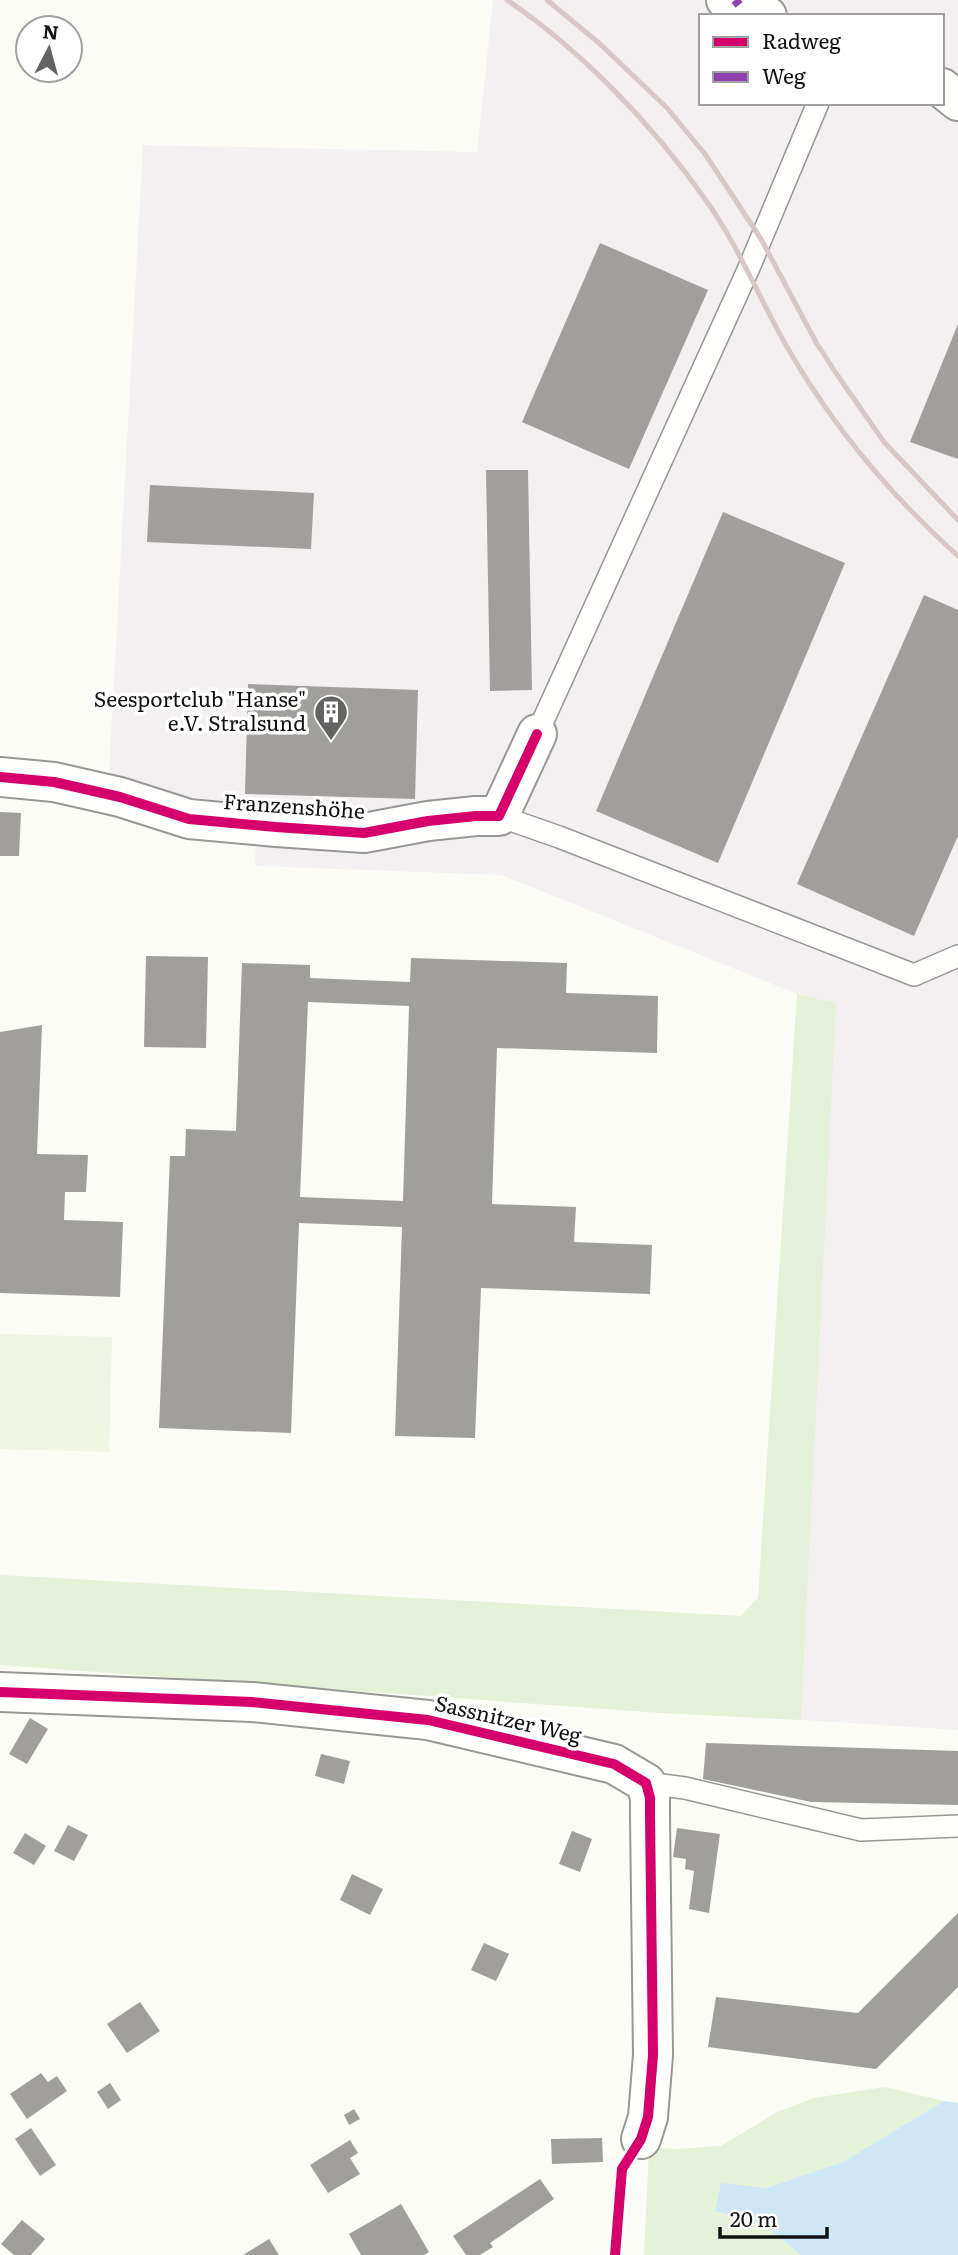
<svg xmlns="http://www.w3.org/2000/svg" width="958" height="2255" viewBox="0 0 958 2255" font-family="Literata,serif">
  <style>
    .industrial { fill: #f4f0f2; fill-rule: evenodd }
    .green { fill: #e5f1d8 }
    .pitch { fill: #eef5e2 }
    .water { fill: #cfe6f4 }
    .building { fill: #a09f9c; fill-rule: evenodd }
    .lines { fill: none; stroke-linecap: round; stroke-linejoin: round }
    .service-casing { stroke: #979795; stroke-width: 24 }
    .minor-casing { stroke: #979795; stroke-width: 42 }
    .service { stroke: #fffffe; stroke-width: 21 }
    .minor { stroke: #fffffe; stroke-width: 38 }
    .rail { stroke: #d7c7c7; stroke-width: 5 }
    .quiet { stroke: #8e44ad; stroke-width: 9; stroke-dasharray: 18 9; stroke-linecap: butt }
    .cycleway-casing { stroke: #fff; stroke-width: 15 }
    .cycleway { stroke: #d6006c; stroke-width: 10 }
    .labels { text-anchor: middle; stroke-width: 7; stroke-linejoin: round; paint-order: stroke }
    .poi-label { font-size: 21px; fill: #111; stroke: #fff; text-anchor: end }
    .street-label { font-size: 21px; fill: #111; stroke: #fff }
  </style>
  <rect width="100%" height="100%" fill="#fcfcf7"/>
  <path class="industrial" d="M493,0H958V1730L801,1720L835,1003L797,994L501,875L255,866L257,807L180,795L109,773L143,145L477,152ZM701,16H942V103H701Z"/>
  <g class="green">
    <path d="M797,994L836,1003L801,1720L661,1713L0,1665V1575L741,1616L758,1598Z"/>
    <path d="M885,2087L944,2101L843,2162L766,2188L715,2211L763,2224L801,2255H644L649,2147L675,2149L721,2146L777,2112L814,2098Z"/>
  </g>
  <path class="pitch" d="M0,1334L112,1337L109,1452L0,1449Z"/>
  <path class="water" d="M944,2101L958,2103V2255H801L763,2224L715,2211L721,2183L766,2188L843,2162Z"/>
  <g class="building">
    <path d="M600,243L708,290L629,469L522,422Z"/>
    <path d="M958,324V459L910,442Z"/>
    <path d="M486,470H528L532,690L490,691Z"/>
    <path d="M150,485L314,493L311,549L147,542Z"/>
    <path d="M723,512L845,563L718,863L596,811Z"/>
    <path d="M924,595L958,610V836L914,936L797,884Z"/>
    <path d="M248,684L418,690L415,799L245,794Z"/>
    <path d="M0,812L21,813L19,856H0Z"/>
    <path d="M146,956L208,957L206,1048L144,1047Z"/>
    <path d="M411,958L567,963L566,993L658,996L657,1053L497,1048L492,1204L576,1207L574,1242L652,1245L650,1294L481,1288L475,1438L395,1436L402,1227L299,1223L291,1433L159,1428L170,1156H185L186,1129L236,1131L242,963L310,965V978L410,982ZM308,1002L409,1006L403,1201L300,1197Z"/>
    <path d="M42,1025L37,1154L88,1155L86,1192H65L64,1220L123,1222L120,1297L0,1293V1032Z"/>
    <path d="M30,1718L48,1729L27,1764L9,1754Z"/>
    <path d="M706,1743L958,1751V1805L811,1802L703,1779Z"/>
    <path d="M321,1754L350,1761L344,1784L315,1776Z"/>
    <path d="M68,1825L88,1835L74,1861L54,1851Z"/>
    <path d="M677,1828L720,1834L709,1913L689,1909L694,1871L685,1869L686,1859L673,1857Z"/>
    <path d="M572,1831L592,1839L580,1872L559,1864Z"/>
    <path d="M25,1833L46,1846L34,1865L13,1853Z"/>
    <path d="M352,1874L383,1889L370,1915L340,1900Z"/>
    <path d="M958,1913V1987L876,2069L708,2047L716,1997L858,2013Z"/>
    <path d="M484,1943L509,1954L496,1981L471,1970Z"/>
    <path d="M140,2002L160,2031L127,2053L107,2024Z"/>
    <path d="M41,2073L48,2082L57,2076L67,2091L27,2119L10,2094Z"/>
    <path d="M110,2083L121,2100L108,2109L97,2092Z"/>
    <path d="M354,2109L360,2119L349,2125L344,2115Z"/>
    <path d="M31,2128L56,2165L40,2176L15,2139Z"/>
    <path d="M602,2138L603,2162L552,2164L551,2139Z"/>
    <path d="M350,2140L358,2153L350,2158L360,2174L328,2193L310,2165Z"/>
    <path d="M540,2179L554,2199L490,2243L493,2247L480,2255H466L453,2236Z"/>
    <path d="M401,2204L429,2252L424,2255H361L349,2234Z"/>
    <path d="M22,2220L45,2239L31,2255H14L1,2244Z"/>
    <path d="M269,2239L279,2255H243Z"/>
  </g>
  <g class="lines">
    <g class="service-casing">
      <g id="service">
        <path d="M537,734L748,270L818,103"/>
        <path d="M499,816L559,837L914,975L958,956"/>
        <path d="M646,1783L685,1788L861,1830L958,1826"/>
      </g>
    </g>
    <g class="minor-casing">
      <g id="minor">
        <path d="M726,0L767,16"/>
        <path d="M942,88L958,101"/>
        <path d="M0,777L54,782L120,797L189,819L276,827L364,833L428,821L476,816H499L537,734"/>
        <path d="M0,1692L252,1702L428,1720L614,1764L646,1783L650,1798V1816L653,2055L648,2117L641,2139"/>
      </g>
    </g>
    <use href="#service" class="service"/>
    <use href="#minor" class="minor"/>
    <g class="rail">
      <path d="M507,0C582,51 653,125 705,199C738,245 759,298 787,347C832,425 891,496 958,556"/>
      <path d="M547,0L599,43L667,108L705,154L761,239L817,344L838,376L884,442L958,520"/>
    </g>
    <path class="quiet" d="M735,0L739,5"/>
    <g class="cycleway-casing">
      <g id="cycleway">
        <path d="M0,777L54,782L120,797L189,819L276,827L364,833L428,821L476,816H499L537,734"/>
        <path d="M0,1692L252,1702L428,1720L614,1764L646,1783L650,1798V1816L653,2055L648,2117L641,2139L622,2169L615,2255"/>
      </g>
    </g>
    <use href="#cycleway" class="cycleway"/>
  </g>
  <defs>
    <g id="building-pin" transform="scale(1.75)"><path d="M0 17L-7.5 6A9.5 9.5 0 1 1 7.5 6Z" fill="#636362" stroke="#fff"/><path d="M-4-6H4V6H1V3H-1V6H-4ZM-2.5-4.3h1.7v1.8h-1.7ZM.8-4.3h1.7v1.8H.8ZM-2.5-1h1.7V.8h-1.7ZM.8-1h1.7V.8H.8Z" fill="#fff"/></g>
  </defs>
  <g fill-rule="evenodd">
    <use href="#building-pin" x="331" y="712"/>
  </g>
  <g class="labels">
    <g class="poi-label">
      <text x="306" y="707">Seesportclub "Hanse"<tspan x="306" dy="24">e.V. Stralsund</tspan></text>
    </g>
    <g class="street-label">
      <text transform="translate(294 807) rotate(4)" y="7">Franzenshöhe</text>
      <text transform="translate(508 1720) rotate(13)" y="7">Sassnitzer Weg</text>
    </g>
  </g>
  <rect x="699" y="14" width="245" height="91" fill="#ffffff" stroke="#a0a0a0" stroke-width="2"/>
  <rect x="713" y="37" width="35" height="10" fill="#d6006c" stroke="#a0a0a0" stroke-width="2"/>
  <text x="762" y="49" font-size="21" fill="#111111">Radweg</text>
  <rect x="713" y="72" width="35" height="10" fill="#8e44ad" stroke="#a0a0a0" stroke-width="2"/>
  <text x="762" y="84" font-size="21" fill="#111111">Weg</text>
  <g transform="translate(49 49) rotate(6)"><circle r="33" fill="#ffffff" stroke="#a0a0a0" stroke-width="2"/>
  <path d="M0-5L12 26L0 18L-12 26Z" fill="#636362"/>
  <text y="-10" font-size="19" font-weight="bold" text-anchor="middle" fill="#111111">N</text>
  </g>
  <path d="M720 2227v10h107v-10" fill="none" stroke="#111111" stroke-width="3.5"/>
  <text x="730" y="2227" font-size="21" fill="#111111" stroke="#ffffff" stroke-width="5" paint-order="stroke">20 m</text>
</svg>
